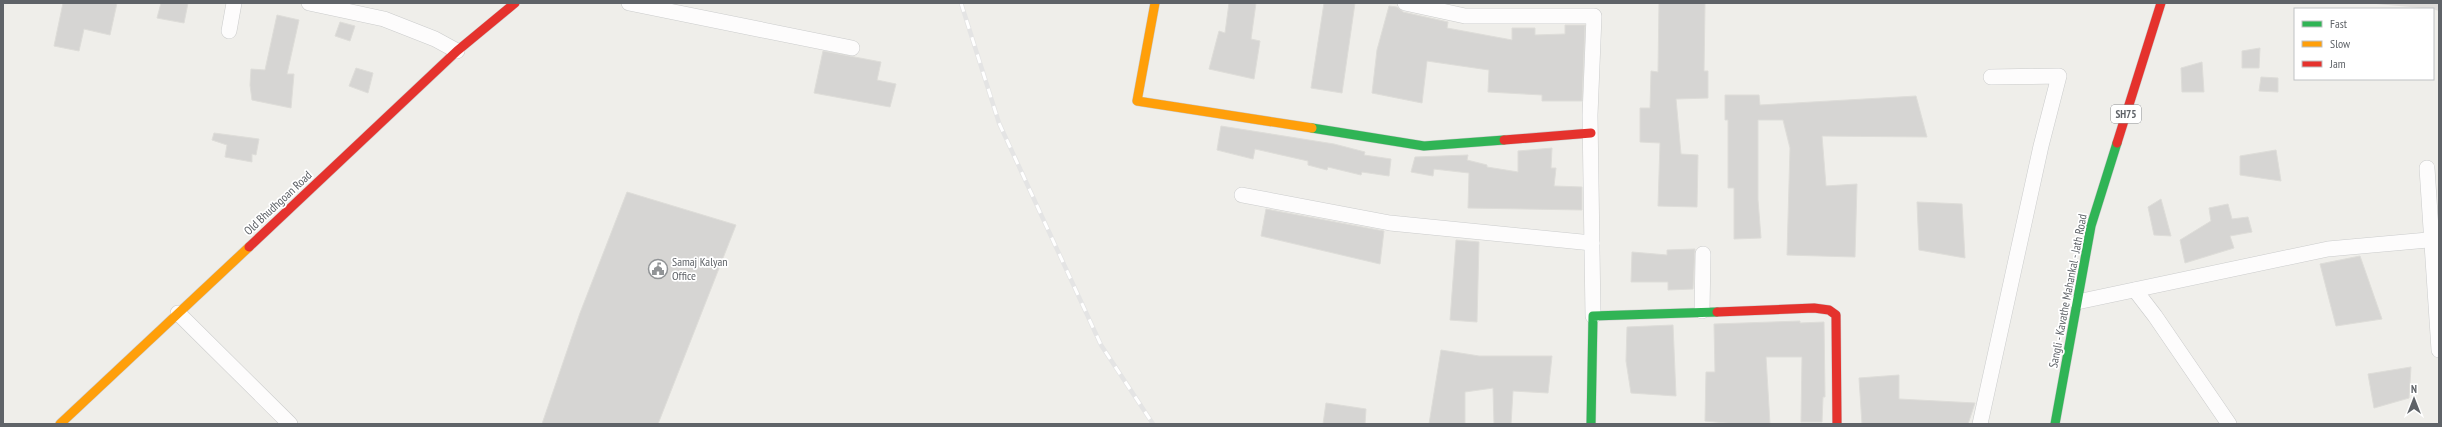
<svg xmlns="http://www.w3.org/2000/svg" width="2442" height="427" viewBox="0 0 2442 427" font-family="'PT Sans Narrow',sans-serif">
  <style>
    .industrial { fill: #dfddda }
    .building { fill: #d6d5d3; stroke: #deddd9 }
    .lines { fill: none; stroke-linecap: round; stroke-linejoin: round }
    .street-casing { stroke: #cbcccc; stroke-width: 16 }
    .fast-casing { stroke: #cacacb; stroke-width: 10 }
    .slow-casing { stroke: #cacacb; stroke-width: 10 }
    .jam-casing { stroke: #cacacb; stroke-width: 10 }
    .street { stroke: #fdfcfc; stroke-width: 15 }
    .fast { stroke: #30b455; stroke-width: 9 }
    .slow { stroke: #ff9f0a; stroke-width: 9 }
    .jam { stroke: #e5322d; stroke-width: 9 }
    .rail-casing { stroke: #e4e4e4; stroke-width: 4.5 }
    .rail { stroke: #fff; stroke-width: 3; stroke-dasharray: 9; stroke-linecap: butt }
    .labels { text-anchor: middle; stroke-width: 3.5; stroke-linejoin: round; paint-order: stroke }
    .shield { fill: #fff; stroke: #8f9295; stroke-width: 1 }
    .shield-label { font-size: 11px; font-weight: bold; fill: #5f6368 }
    .street-label { font-size: 12px; fill: #5f6368; stroke: #fff }
    .poi-label { font-size: 12px; fill: #5f6368; stroke: #fff; text-anchor: start }
  </style>
  <rect width="100%" height="100%" fill="#efeeea"/>
  <path class="industrial" d="M2365,3H2439V11L2433,9Z"/>
  <g class="building">
    <path d="M63,3H117L110,35L84,29L79,51L54,46Z"/>
    <path d="M161,3H188L184,23L157,18Z"/>
    <path d="M1229,3H1256L1251,39L1260,41L1254,79L1209,69L1219,31L1225,33Z"/>
    <path d="M1324,3H1355L1342,93L1311,88Z"/>
    <path d="M1659,3H1705L1704,71H1708V98L1676,99L1681,154L1698,155L1697,207L1658,206L1660,143L1640,142V108H1650L1651,71L1658,72Z"/>
    <path d="M1389,6L1397,7L1403,12L1448,22L1447,28L1512,40V28H1535V35L1565,34V25H1585L1582,101H1542V95L1488,92L1489,70L1427,61L1422,103L1372,93L1377,50Z"/>
    <path d="M277,15L299,20L287,74H294L291,108L252,100L250,85L251,69L265,70Z"/>
    <path d="M340,22L355,26L350,41L335,36Z"/>
    <path d="M2260,48L2259,68H2242V51Z"/>
    <path d="M823,51L881,62L877,80L896,84L890,107L814,93Z"/>
    <path d="M2202,62L2204,92H2182L2181,68Z"/>
    <path d="M356,68L373,73L368,93L349,86Z"/>
    <path d="M2261,77L2278,78V92L2259,91Z"/>
    <path d="M1725,95H1759L1760,105L1916,96L1927,137L1822,136L1826,186L1857,184L1855,257L1787,255L1790,148L1783,120H1758V200L1761,238L1734,239V188H1728V120H1725Z"/>
    <path d="M1221,126L1334,144L1365,152L1364,155L1391,159L1389,176L1362,172L1361,175L1328,167L1327,170L1308,165V161L1255,149L1253,159L1217,150Z"/>
    <path d="M214,133L259,139L256,155L252,154V162L225,157L227,145L212,140Z"/>
    <path d="M1552,148L1551,168H1556L1554,186L1582,187V210L1468,208L1469,173L1434,169L1433,176L1411,172L1415,157L1468,155L1467,160L1487,165V167L1518,172V151Z"/>
    <path d="M2276,150L2281,181L2240,175V156Z"/>
    <path d="M627,192L736,225L658,424H542L580,313Z"/>
    <path d="M2161,199L2171,236L2154,235L2148,207Z"/>
    <path d="M1917,202L1962,204L1965,258L1919,250Z"/>
    <path d="M2228,204L2232,219L2248,217L2252,232L2230,236L2234,248L2185,263L2180,240L2211,221L2209,208Z"/>
    <path d="M1266,209L1384,231L1380,264L1261,236Z"/>
    <path d="M1456,240L1479,242L1477,322L1450,320Z"/>
    <path d="M1695,249L1693,289L1668,290V282H1631L1632,252L1667,255V250Z"/>
    <path d="M2360,256L2382,319L2336,326L2320,264Z"/>
    <path d="M1800,321V323L1824,322L1825,397H1823L1822,422H1801L1802,357H1766L1770,424H1736L1705,421L1706,372H1715L1714,324Z"/>
    <path d="M1673,325L1676,396L1631,393L1626,361L1627,327Z"/>
    <path d="M1441,350L1479,356H1552L1548,393L1513,391L1511,424H1494L1493,388L1465,392V424H1429Z"/>
    <path d="M2411,367L2409,398L2374,408L2368,374Z"/>
    <path d="M1899,375V399L1975,403L1968,424H1862L1859,378Z"/>
    <path d="M1326,403L1366,409L1365,424H1323Z"/>
  </g>
  <g class="lines">
    <g class="street-casing">
      <g id="street">
        <path d="M309,3L384,19L435,39L457,51"/>
        <path d="M629,3L852,48"/>
        <path d="M1405,3L1465,16H1594L1590,115L1593,316"/>
        <path d="M229,31L234,3"/>
        <path d="M2427,168L2439,350"/>
        <path d="M1242,195L1390,223L1592,243"/>
        <path d="M2135,290L2155,316L2229,424"/>
        <path d="M2077,302L2328,249L2439,239"/>
        <path d="M1702,311L1703,254"/>
        <path d="M178,313L290,424"/>
        <path d="M1980,424L2041,146L2059,76L1991,77"/>
      </g>
    </g>
    <g class="fast-casing">
      <g id="fast">
        <path d="M1312,128L1424,146L1504,140"/>
        <path d="M1591,424L1593,316L1717,312"/>
        <path d="M2055,424L2091,226L2117,143"/>
      </g>
    </g>
    <g class="slow-casing">
      <g id="slow">
        <path d="M1155,3L1137,101L1312,128"/>
        <path d="M60,424L249,247"/>
      </g>
    </g>
    <g class="jam-casing">
      <g id="jam">
        <path d="M1504,140L1591,133"/>
        <path d="M2117,143L2161,3"/>
        <path d="M249,247L457,51L515,3"/>
        <path d="M1717,312L1814,308L1829,310L1836,315L1837,424"/>
      </g>
    </g>
    <use href="#street" class="street"/>
    <use href="#fast" class="fast"/>
    <use href="#slow" class="slow"/>
    <use href="#jam" class="jam"/>
    <g class="rail-casing">
      <path id="rail" d="M961,3L999,123L1101,345L1153,424"/>
    </g>
    <use href="#rail" class="rail"/>
  </g>
  <defs>
    <g id="civic-ring" transform="scale(1)"><circle r="9.5" fill="#fff" stroke="#919496" stroke-width="1.5"/><path d="M-.6-6.5H3V-4.5H.6V-3L4-1V1h2V6H-6V1h2V-1L-.6-3ZM-1.2 2.5V6h2.4V2.5Z" fill="#919496"/></g>
  </defs>
  <g fill-rule="evenodd">
    <use href="#civic-ring" x="658" y="269"/>
  </g>
  <g class="labels">
    <rect class="shield" x="2111" y="105" width="30" height="18" rx="3"/>
    <g class="shield-label">
      <text x="2126" y="118">SH75</text>
    </g>
    <g class="street-label">
      <text transform="translate(278 203) rotate(-43)" y="4">Old Bhudhgoan Road</text>
      <text transform="translate(2068 291) rotate(-79)" y="4">Sangli - Kavathe Mahankal - Jath Road</text>
    </g>
    <g class="poi-label">
      <text x="672" y="266">Samaj Kalyan<tspan x="672" dy="14">Office</tspan></text>
    </g>
  </g>
  <rect width="2442" height="427" fill="none" stroke="#5f6368" stroke-width="8"/>
  <rect x="2294" y="8" width="140" height="72" fill="#ffffff" stroke="#bfc1c3"/>
  <rect x="2302" y="21" width="20" height="6" fill="#30b455" stroke="#bfc1c3"/>
  <text x="2330" y="28" font-size="12" fill="#5f6368">Fast</text>
  <rect x="2302" y="41" width="20" height="6" fill="#ff9f0a" stroke="#bfc1c3"/>
  <text x="2330" y="48" font-size="12" fill="#5f6368">Slow</text>
  <rect x="2302" y="61" width="20" height="6" fill="#e5322d" stroke="#bfc1c3"/>
  <text x="2330" y="68" font-size="12" fill="#5f6368">Jam</text>
  <g transform="translate(2414 399)" stroke="#ffffff" stroke-width="3" paint-order="stroke">
  <path d="M0-3L7 15L0 10L-7 15Z" fill="#5f6368"/>
  <text y="-6" font-size="11" font-weight="bold" text-anchor="middle" fill="#5f6368">N</text>
  </g>
</svg>
